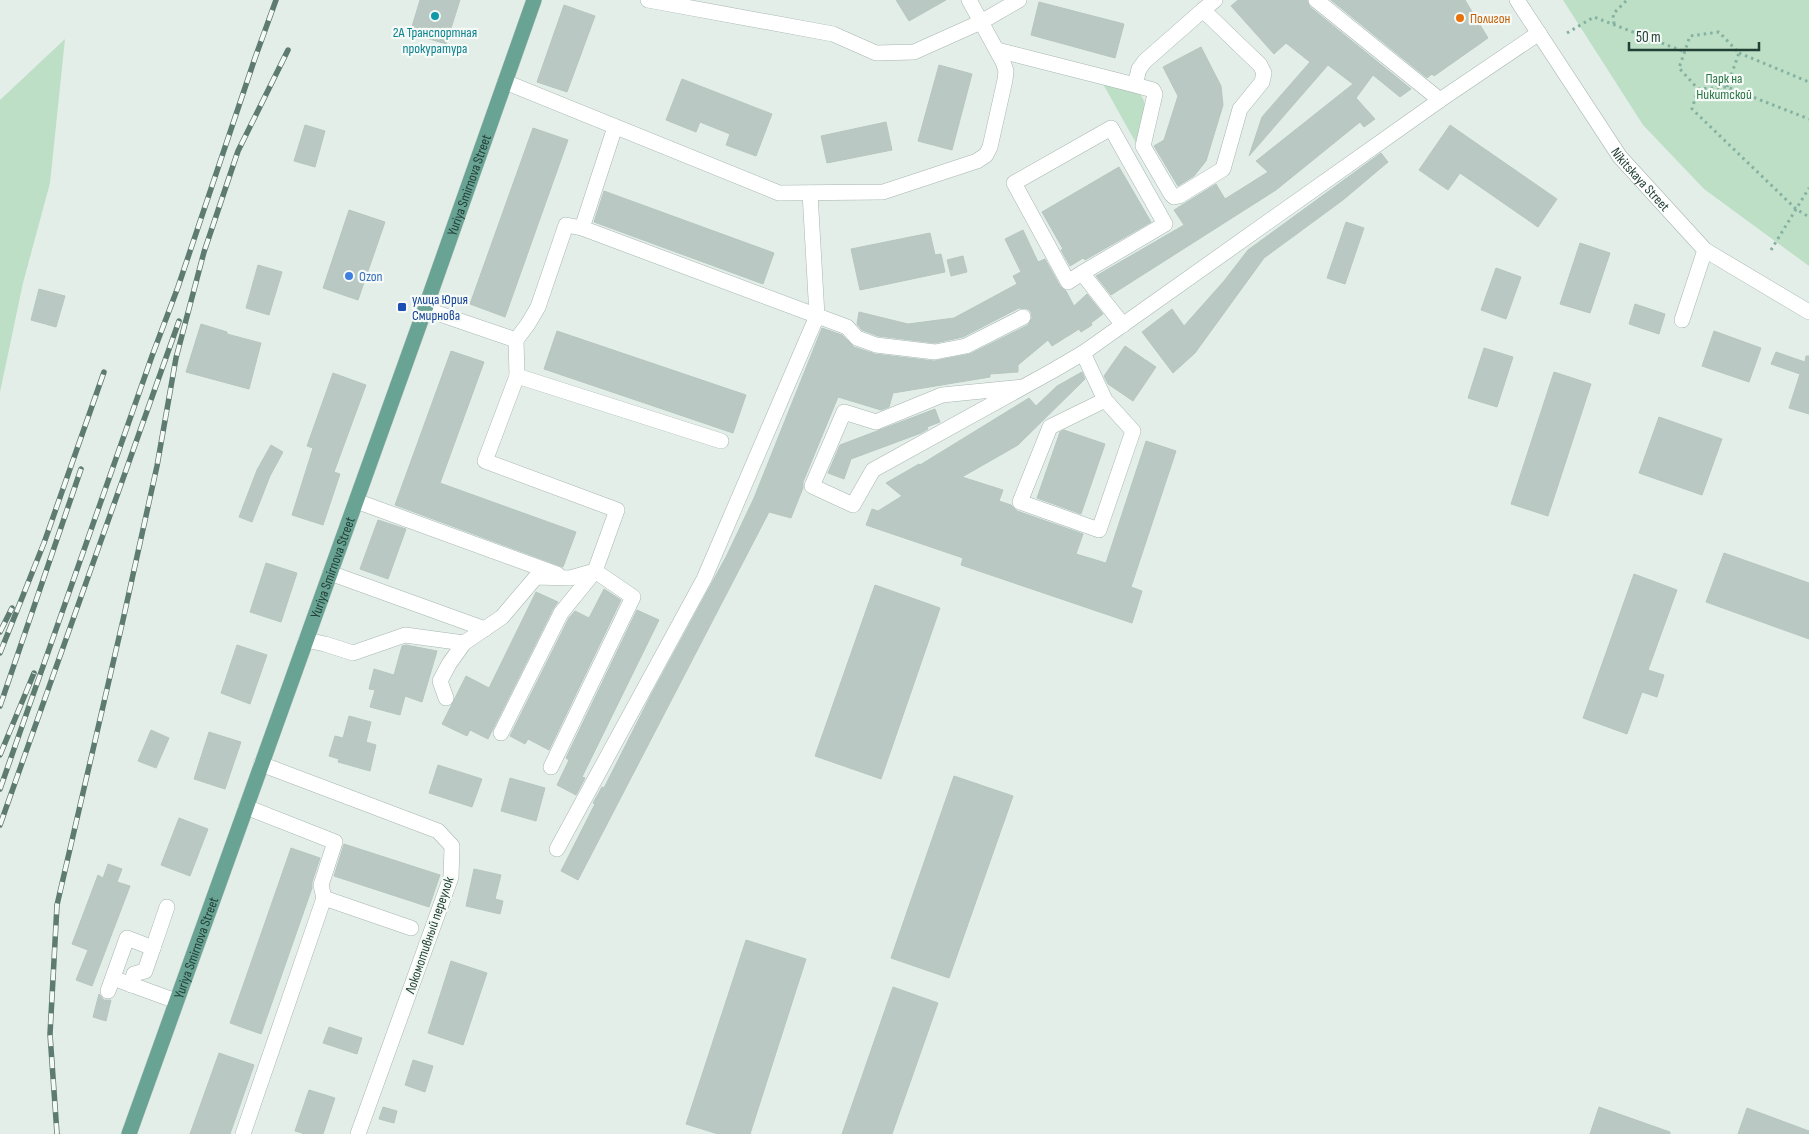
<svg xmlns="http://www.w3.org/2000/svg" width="1809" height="1134" viewBox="0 0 1809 1134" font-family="'Sofia Sans Condensed',sans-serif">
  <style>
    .green { fill: #bddfc5 }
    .building { fill: #b9c8c2; stroke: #b6c7c0 }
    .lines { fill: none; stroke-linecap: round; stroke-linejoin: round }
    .minor-casing { stroke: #a6b6b0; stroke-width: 16 }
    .major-casing { stroke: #c1cac7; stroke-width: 16 }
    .path { stroke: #84b1a2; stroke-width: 3; stroke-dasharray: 2.5 4; stroke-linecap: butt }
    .minor { stroke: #fff; stroke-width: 15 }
    .major { stroke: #68a393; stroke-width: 15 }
    .rail-casing { stroke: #5e7b72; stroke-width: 5.5 }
    .rail { stroke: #f5faf7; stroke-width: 4; stroke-dasharray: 11; stroke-linecap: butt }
    .culture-dot { fill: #0f9aa8; stroke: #f5faf7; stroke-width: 2 }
    .food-dot { fill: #e8710a; stroke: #f5faf7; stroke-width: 2 }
    .shop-dot { fill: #3f7fe0; stroke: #f5faf7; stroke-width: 2 }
    .transit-dot { fill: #1a4fb4; stroke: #f5faf7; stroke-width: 2 }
    .labels { text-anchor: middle; stroke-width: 4.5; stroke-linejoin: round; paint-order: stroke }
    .food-label { font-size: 14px; fill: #c56008; stroke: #f5faf7; text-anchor: start }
    .culture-label { font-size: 14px; fill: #0d838f; stroke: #f5faf7 }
    .park-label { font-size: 14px; fill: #2c7748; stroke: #f5faf7 }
    .street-label { font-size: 14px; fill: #234037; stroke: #f5faf7 }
    .shop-label { font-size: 14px; fill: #366cbe; stroke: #f5faf7; text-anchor: start }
    .transit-label { font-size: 14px; fill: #164399; stroke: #f5faf7; text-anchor: start }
  </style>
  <rect width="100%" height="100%" fill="#e4eee9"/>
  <g class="green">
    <path d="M1563,0H1809V266L1704,189L1643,125Z"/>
    <path d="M65,39L50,183L23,283L0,392V100Z"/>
    <path d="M1103,84C1112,87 1131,89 1138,93C1153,103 1139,130 1136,143Z"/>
  </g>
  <g class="building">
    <path d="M420,0H460L446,44L410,33Z"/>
    <path d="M896,0H946L909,21Z"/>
    <path d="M1238,0H1307L1310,7L1411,89L1400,97L1373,75L1356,98L1375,119L1364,127L1360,122L1276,190L1111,295L1096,276L1184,225L1174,210L1216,184L1225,199L1268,172L1256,161L1353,84L1328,65L1249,156L1262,117L1310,62L1286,43L1274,54L1231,6Z"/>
    <path d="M1331,0H1465L1488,38L1434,76L1432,74L1427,78Z"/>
    <path d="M1039,2L1124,24L1115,58L1031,35Z"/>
    <path d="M564,5L595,16L567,92L537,82Z"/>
    <path d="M1201,47L1221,86L1223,105L1206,161L1194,176L1178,186L1154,146L1164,140L1178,96L1163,67Z"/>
    <path d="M939,65L972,74L952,150L918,141Z"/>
    <path d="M682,79L772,114L756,156L726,145L730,134L700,122L696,132L666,120Z"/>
    <path d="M886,122L892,150L827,163L821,136Z"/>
    <path d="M305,125L325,131L315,167L294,161Z"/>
    <path d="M1450,125L1557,199L1538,227L1460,173L1448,190L1419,170Z"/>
    <path d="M533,128L568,140L505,317L470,304Z"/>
    <path d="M1381,153L1388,162L1343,200L1264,258L1195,353L1173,373L1142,332L1172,309L1184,326L1224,281L1248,250Z"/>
    <path d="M1119,167L1151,222L1085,260L1083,258L1070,266L1061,250L1063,249L1042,212Z"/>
    <path d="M604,191L774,253L763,284L594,222Z"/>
    <path d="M349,210L385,222L358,300L323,288Z"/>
    <path d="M1346,222L1364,228L1345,284L1327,278Z"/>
    <path d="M1023,230L1038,262L1045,259L1060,286L1066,291L1074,306L1087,294L1103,314L1091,323L1092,325L1081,332L1079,329L1052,346L1048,340L1018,365V372L990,374V377L893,393L889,407L881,410L838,397L803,482V488L791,518L769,512L578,880L561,871L595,804L593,803L602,787L604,788L651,695L727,555L754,498L822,328L842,335L854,347L875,354L934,361L970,354L1028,325L1032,318L1031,312L1028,309L1019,308L963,337L935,343L878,336L862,330L857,324L859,312L908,324L954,318L1017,284L1013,276L1021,272L1005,239Z"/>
    <path d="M930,233L935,255L941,254L945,272L860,290L851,249Z"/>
    <path d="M1580,243L1610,253L1590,313L1560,304Z"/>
    <path d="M963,256L967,272L951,276L947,260Z"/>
    <path d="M258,265L282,272L269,315L246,308Z"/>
    <path d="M1496,268L1521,277L1506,319L1481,310Z"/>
    <path d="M39,289L65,296L56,327L31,320Z"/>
    <path d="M1635,304L1665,314L1659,334L1629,324Z"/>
    <path d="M201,324L227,332V334L261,343L249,389L186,372Z"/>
    <path d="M557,331L746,395L733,433L544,369Z"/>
    <path d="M1714,331L1761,348L1749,382L1702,366Z"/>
    <path d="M1125,346L1156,367L1133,401L1108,384L1104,376Z"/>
    <path d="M1484,348L1513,357L1497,407L1468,398Z"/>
    <path d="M451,351L484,362L440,483L576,532L563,567L395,505Z"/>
    <path d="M1776,352L1805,362L1806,356H1809V414L1789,408L1800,374L1771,364Z"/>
    <path d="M1082,372L1085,379L1018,445L962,477L1003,490L999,501L1011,505L1017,511L1083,534L1076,554L1106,563L1146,441L1176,451L1131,587L1142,591L1132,623L961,565L963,558L866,525L872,509L878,511L902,496L886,483L919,464L920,465L1029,398L1036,406L1057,386Z"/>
    <path d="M1554,372L1591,384L1548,516L1511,504Z"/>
    <path d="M333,373L366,385L334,472L340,474L323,525L292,515L313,448L307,446Z"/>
    <path d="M935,409L940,422L927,427L928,429L921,433L851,459L844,479L828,473L840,445Z"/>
    <path d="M1659,417L1722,439L1702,495L1639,473Z"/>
    <path d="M1064,430L1105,444L1081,514L1037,498L1060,432Z"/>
    <path d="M271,445L283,452L270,476L252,522L239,517L257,470Z"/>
    <path d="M378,520L406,529L388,579L360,569Z"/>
    <path d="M1724,553L1809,583V639L1706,602Z"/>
    <path d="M266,563L297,573L281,622L250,612Z"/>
    <path d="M1634,574L1677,590L1648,670L1664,675L1657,697L1642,692L1627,734L1583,718Z"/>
    <path d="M875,585L940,608L881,779L815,756Z"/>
    <path d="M604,589L621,600L549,750L528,739L525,744L510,736L569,618L575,611L589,618Z"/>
    <path d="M536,592L558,602L553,609L488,739L470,730L467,736L442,724L466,676L489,688Z"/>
    <path d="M637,610L659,620L582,777L585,778L576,795L557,785L569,760L566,758Z"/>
    <path d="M237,645L267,655L250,704L221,693Z"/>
    <path d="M406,645L437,651L422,702L405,696L400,715L370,707L375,690L369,689L374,669L394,675L402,646Z"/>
    <path d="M349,716L371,722L366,742L376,745L370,771L338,762L339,759L329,756L335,736L343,738Z"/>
    <path d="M151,730L169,738L156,768L138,761Z"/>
    <path d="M209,732L241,742L225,789L194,779Z"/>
    <path d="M438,765L482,779L472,807L429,793Z"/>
    <path d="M954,776L1013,796L949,978L891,958Z"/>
    <path d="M510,778L545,788L536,821L501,811Z"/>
    <path d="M179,818L208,829L190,876L161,865Z"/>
    <path d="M344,844L440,875L429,907L334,876Z"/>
    <path d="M291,848L320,858L312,882V888L261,1034L230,1023Z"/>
    <path d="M108,864L122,869L117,882L130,886L92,986L76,980L88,950L72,944L98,875L103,878Z"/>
    <path d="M474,869L501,875L495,899L503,901L500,914L466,906Z"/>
    <path d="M746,940L806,959L750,1134H718L686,1124Z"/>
    <path d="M451,961L487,973L463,1045L428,1033Z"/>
    <path d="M893,987L938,1003L892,1134H842Z"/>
    <path d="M99,994L104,1000H111L106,1021L93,1017Z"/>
    <path d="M329,1027L362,1038L357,1054L323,1043Z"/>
    <path d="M219,1053L254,1065L230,1134H190Z"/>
    <path d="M413,1060L433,1066L425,1092L405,1085Z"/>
    <path d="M309,1090L335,1098L323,1134H305L295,1131Z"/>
    <path d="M383,1107L397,1111L394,1123L379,1119Z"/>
    <path d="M1599,1107L1670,1132V1134H1590Z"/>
    <path d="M1747,1108L1809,1131V1134H1738Z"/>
  </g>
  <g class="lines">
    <g class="minor-casing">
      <g id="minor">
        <path d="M648,0L833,34L876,53L914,52L981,22L1019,0"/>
        <path d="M1316,0L1440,100"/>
        <path id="s1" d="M1517,0L1620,157L1705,250L1809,312"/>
        <path d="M1203,10L1215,0"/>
        <path d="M997,50L1135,85L1153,90L1155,94L1143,146L1171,194L1174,197L1179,196L1223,169L1240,109L1262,82L1264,73L1260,65L1203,10L1145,61L1139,69L1135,85"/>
        <path d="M505,82L779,193L883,192L977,161L986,155L990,147L1005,80L1006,71L1003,62L969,0"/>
        <path d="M615,127L582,228L847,327L857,338L876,345L935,352L966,346L1023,317"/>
        <path d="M1082,273L1165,224L1111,128L1014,183L1068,282L1082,273L1123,325"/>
        <path d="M425,309L516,340L517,376L485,461L617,510L595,571L633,597L551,767"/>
        <path d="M1682,320L1705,250"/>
        <path d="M516,340L528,324L538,307L566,225L582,228"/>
        <path d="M1083,353L1105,400L1133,431L1099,530L1020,502L1050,427L1105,400"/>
        <path d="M517,376L721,441"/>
        <path d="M1023,387L942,395L876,422L844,412L812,486L853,505L873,470L1054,370L1083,353L1440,100L1539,33"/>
        <path d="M356,501L557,574"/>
        <path d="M330,573L485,629"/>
        <path d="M306,640L325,644L353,653L405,635L464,643L502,617L536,577L570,578L595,571"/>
        <path d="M446,698L440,681L449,664L464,643"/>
        <path d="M501,733L561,613L595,571"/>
        <path d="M261,764L438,831L452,846L451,877L358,1134"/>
        <path d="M246,807L335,842L321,885L324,898"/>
        <path d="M557,849L704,579L817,316L810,193"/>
        <path d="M153,948L167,907"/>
        <path d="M121,981L176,1001"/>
        <path d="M108,991L127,938L153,948L145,971L134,974L131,985"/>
        <path d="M243,1134L324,898L411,928"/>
      </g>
    </g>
    <g class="major-casing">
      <g id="major">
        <path id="s2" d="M129,1134L425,309L534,0"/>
      </g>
    </g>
    <g class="path">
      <path d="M1614,24L1613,14L1627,0"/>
      <path d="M1567,33L1594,17L1685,52"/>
      <path d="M1739,53L1809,82"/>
      <path d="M1727,87L1739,53L1719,32L1690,36L1679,68L1698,89L1727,87L1809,119"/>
      <path d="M1698,89L1692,109L1796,209L1809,217"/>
      <path d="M1771,250L1809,188"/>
    </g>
    <use href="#minor" class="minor"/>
    <use href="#major" class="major"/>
    <g class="rail-casing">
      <g id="rail">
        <path d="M0,632L12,608"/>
        <path d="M0,653L44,543L104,372"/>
        <path d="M0,706L81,469"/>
        <path d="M0,755L34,673"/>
        <path d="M0,789L152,356L178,287L255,58L276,0"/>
        <path d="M0,825L179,321"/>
        <path d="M57,1134L50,1034L57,905L123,620L157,466L176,358L204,252L238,151L288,50"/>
      </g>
    </g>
    <use href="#rail" class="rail"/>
  </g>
  <circle class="culture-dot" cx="435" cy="16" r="5"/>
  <circle class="food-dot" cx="1460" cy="18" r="5"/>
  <circle class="shop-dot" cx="349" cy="276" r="5"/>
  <rect class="transit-dot" x="397" y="302" width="10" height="10" rx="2.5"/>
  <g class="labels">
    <g class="food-label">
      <text x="1470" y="23">Полигон</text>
    </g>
    <g class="culture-label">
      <text x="435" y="37">2А Транспортная<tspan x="435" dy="16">прокуратура</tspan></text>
    </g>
    <g class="park-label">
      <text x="1724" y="83">Парк на<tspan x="1724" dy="16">Никитской</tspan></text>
    </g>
    <g class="street-label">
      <text dy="5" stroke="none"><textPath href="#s1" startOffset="218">Nikitskaya Street</textPath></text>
      <text dy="5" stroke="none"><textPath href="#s2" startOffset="1008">Yuriya Smirnova Street</textPath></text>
      <text dy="5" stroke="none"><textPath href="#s2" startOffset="602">Yuriya Smirnova Street</textPath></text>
      <text transform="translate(429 935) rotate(-71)" y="5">Локомотивный переулок</text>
      <text dy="5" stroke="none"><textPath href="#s2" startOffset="198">Yuriya Smirnova Street</textPath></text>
    </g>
    <g class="shop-label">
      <text x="359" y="281">Ozon</text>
    </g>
    <g class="transit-label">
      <text x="412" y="304">улица Юрия<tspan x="412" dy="16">Смирнова</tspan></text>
    </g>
  </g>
  <path d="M1629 42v8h130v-8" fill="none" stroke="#234037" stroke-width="2.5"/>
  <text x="1636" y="42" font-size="15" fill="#234037" stroke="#f5faf7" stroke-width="4" paint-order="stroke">50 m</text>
</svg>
